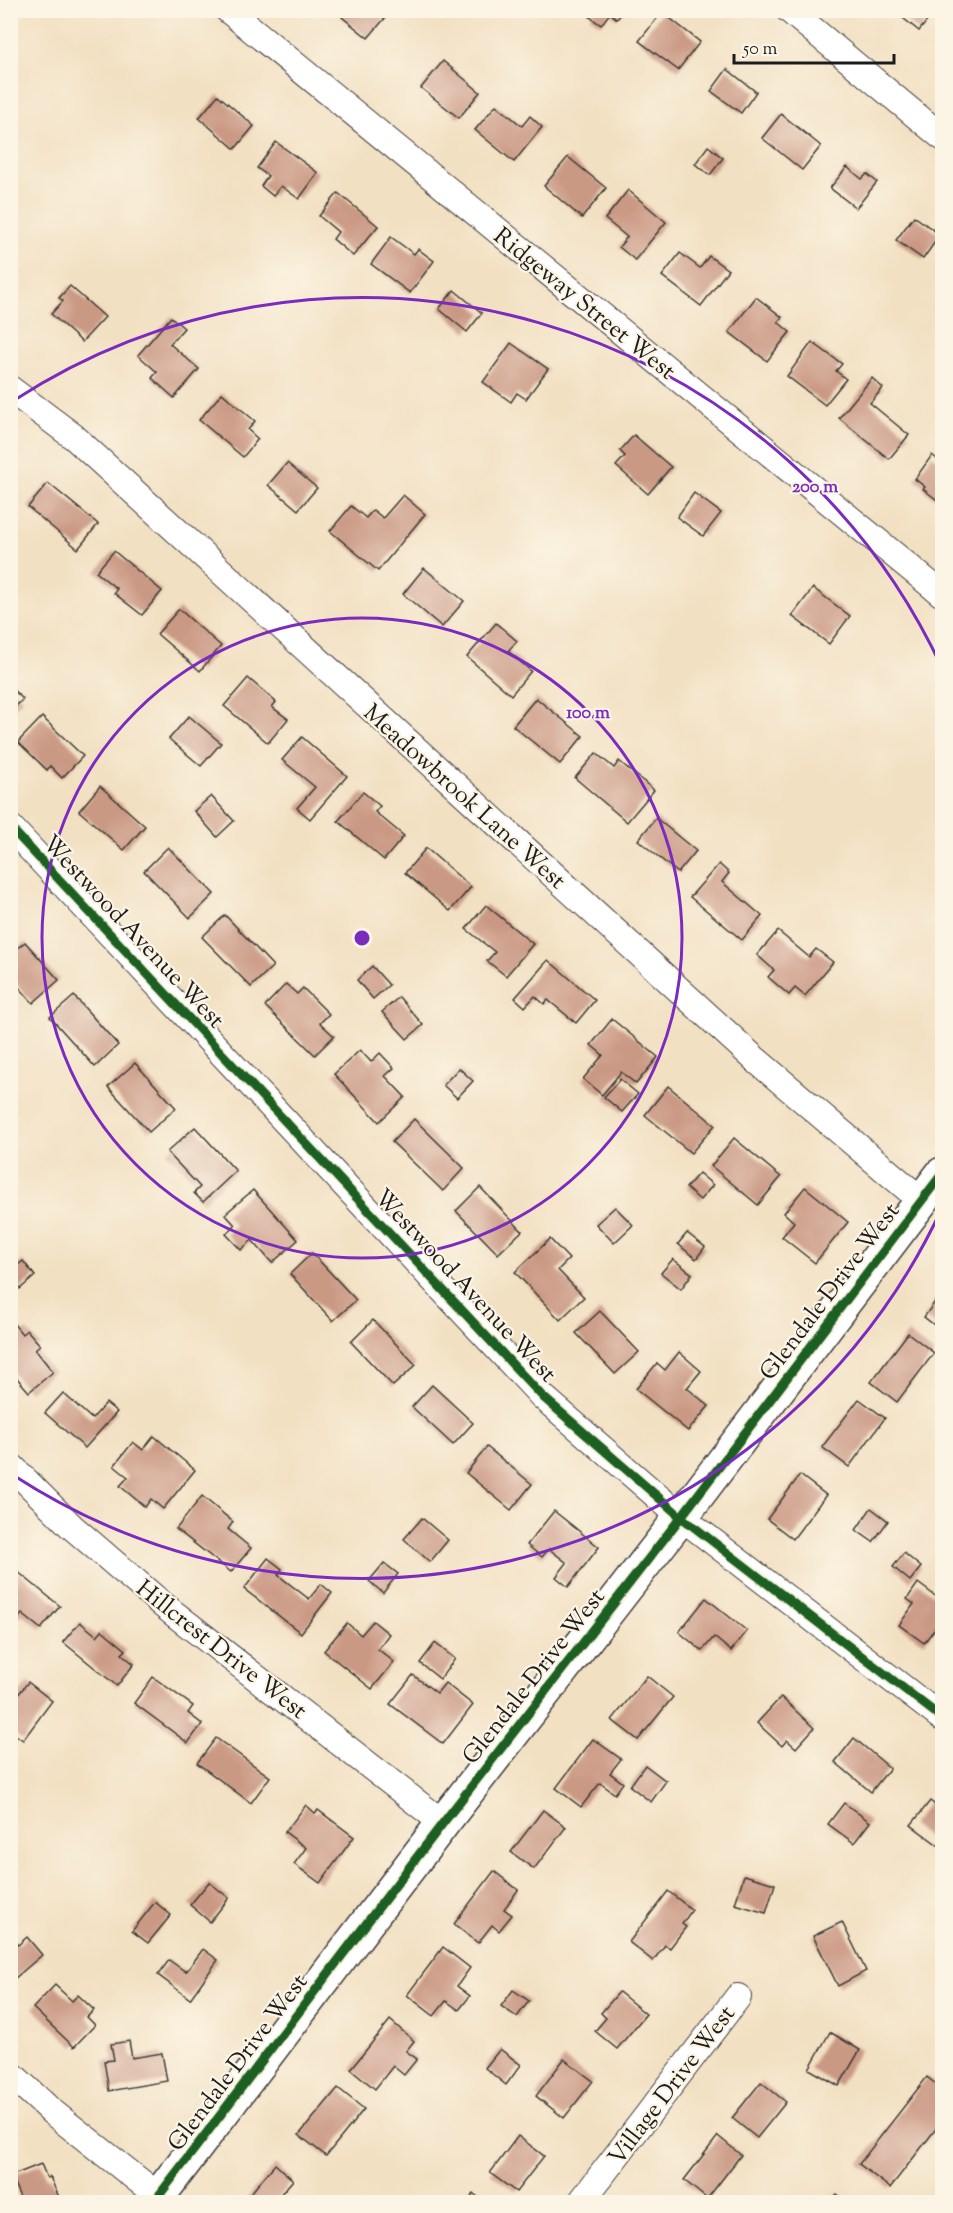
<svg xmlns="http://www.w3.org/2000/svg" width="953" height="2213" viewBox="0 0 953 2213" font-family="'Sorts Mill Goudy',serif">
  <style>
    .building { fill: #ca9984 }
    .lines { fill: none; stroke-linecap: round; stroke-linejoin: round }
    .street-casing { stroke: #3c3935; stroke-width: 28 }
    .secondary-casing { stroke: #3c3935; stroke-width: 36 }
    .street { stroke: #fff; stroke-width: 26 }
    .secondary { stroke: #fff; stroke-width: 33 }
    .cycleway-casing { stroke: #fcf5e5; stroke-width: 13 }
    .cycleway { stroke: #1b5e20; stroke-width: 9 }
    .ring { fill: none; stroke: #7b2cbf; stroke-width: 3 }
    .labels { text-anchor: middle; stroke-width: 4.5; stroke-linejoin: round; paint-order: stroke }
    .street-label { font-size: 24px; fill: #1c1c1c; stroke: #fcf5e5 }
    .centre { fill: #7b2cbf; stroke: #fcf5e5; stroke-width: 3 }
    .ring-label { font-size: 18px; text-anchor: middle; font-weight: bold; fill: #7b2cbf; stroke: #fcf5e5; stroke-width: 4.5; stroke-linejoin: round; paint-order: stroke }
  </style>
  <rect width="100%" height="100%" fill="#fcf5e5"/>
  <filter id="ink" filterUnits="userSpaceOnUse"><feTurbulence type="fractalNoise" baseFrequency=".0167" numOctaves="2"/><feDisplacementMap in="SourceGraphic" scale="12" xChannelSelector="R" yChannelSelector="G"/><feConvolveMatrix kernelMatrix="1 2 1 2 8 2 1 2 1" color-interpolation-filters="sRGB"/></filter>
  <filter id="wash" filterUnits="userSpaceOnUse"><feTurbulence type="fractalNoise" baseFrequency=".008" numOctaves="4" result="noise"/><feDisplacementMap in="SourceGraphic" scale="24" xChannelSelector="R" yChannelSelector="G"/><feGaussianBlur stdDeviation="1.35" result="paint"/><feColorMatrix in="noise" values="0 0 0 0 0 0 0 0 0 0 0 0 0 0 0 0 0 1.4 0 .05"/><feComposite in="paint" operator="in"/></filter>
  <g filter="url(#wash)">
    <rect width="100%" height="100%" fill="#f2e0c2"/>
    <g id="blocks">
      <g class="building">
        <path d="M347,10H379L386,17L368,38L342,17Z"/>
        <path d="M595,10H625L617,19L610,13L601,25L590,17Z"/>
        <path d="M893,10H936L919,31Z"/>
        <path d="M662,12L700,42L678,70L639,41Z"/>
        <path d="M443,61L480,92L459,118L421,88Z"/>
        <path d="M727,69L756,92L741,113L711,91Z"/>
        <path d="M218,95L254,126L235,149L199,118Z"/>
        <path d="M496,105L522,126L530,116L542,127L514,162L475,130Z"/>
        <path d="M781,114L821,146L802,170L762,138Z"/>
        <path d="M276,142L318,173L299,199L281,186L273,196L261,186L268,176L257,168Z"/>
        <path d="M708,146L723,158L710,175L695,164Z"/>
        <path d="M568,157L606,188L582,218L544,186Z"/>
        <path d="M847,167L862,179L867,174L877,182L856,208L830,188Z"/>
        <path d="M628,190L666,222L635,260L619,247L627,237L605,219Z"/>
        <path d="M338,193L378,226L353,256L333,239L338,232L319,216Z"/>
        <path d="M914,216L940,235L923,259L896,240Z"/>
        <path d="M391,237L414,254L418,249L434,261L410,293L371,264Z"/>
        <path d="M680,253L700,268L709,256L728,270L701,306L662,276Z"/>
        <path d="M70,286L105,317L82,342L51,314L63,301L59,298Z"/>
        <path d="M454,290L482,313L467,332L439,309Z"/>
        <path d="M756,297L782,317L778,322L790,332L767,361L729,332Z"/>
        <path d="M171,317L184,328L170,344L199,369L174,398L152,378L157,372L138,355Z"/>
        <path d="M812,342L842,364L836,371L846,379L825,405L787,376Z"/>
        <path d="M511,343L548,369L526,399L517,393L511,402L483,382Z"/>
        <path d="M872,378L883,388L870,403L909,435L889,459L839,418Z"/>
        <path d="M222,393L255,421L248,430L258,439L243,457L199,420Z"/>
        <path d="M634,435L671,467L648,494L616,466L625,456L620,451Z"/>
        <path d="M932,455L942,463L941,503L923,489L925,487L915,479Z"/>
        <path d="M287,463L317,488L298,510L268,485Z"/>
        <path d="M48,483L98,524L78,549L28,507Z"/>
        <path d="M694,493L721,513L703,536L677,517Z"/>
        <path d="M403,495L425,514L378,571L330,531L351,506L366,518L373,510L383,518Z"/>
        <path d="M114,551L162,591L142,615L114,593L117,589L96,572Z"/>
        <path d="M424,568L464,601L442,627L403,594Z"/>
        <path d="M813,588L850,616L829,644L792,616Z"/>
        <path d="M179,609L221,646L200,671L157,634Z"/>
        <path d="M496,623L517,641L508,651L531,671L511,695L467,657Z"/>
        <path d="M248,678L276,702L272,707L288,719L268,743L224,706Z"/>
        <path d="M10,687L23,699L10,712Z"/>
        <path d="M536,698L583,736L560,764L513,726Z"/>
        <path d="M189,716L221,743L201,766L169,739Z"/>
        <path d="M42,717L83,756L62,778L50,766L47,770L18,742Z"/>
        <path d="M302,737L347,776L310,819L297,808L315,787L282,760Z"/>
        <path d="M596,753L614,768L619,761L654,790L627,822L575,778Z"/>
        <path d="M100,786L145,826L124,850L79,811Z"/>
        <path d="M363,792L380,806L375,812L404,836L384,860L338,821Z"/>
        <path d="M211,796L234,821L217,837L194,811Z"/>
        <path d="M656,818L696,851L678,873L638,840Z"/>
        <path d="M168,847L214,894L190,918L144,871Z"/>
        <path d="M426,848L471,887L450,911L405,873Z"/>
        <path d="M719,864L729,873L722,882L762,916L742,940L690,897Z"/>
        <path d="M486,905L533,944L506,976L487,961L495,952L466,929Z"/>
        <path d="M225,915L273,966L251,987L202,937Z"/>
        <path d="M778,931L809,957L816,949L833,962L805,996L795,988L789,995L768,977L774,970L757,955Z"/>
        <path d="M25,942L59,980L33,1003L10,977V954Z"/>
        <path d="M548,960L595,1000L576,1023L548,1000L544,1004L535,996L525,1007L515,998Z"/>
        <path d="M372,966L389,985L373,999L357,980Z"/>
        <path d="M286,984L297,994L303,988L329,1014L320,1023L334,1036L315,1055L265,1006Z"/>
        <path d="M74,996L118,1045L95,1067L50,1017Z"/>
        <path d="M399,997L423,1025L407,1039L382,1012Z"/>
        <path d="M612,1019L658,1057L636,1084L621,1072L602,1095L583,1079L603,1055L591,1045Z"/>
        <path d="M360,1050L371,1062L380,1053L394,1068L385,1076L405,1097L379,1122L334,1074Z"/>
        <path d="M135,1063L176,1108L149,1132L108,1087Z"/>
        <path d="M459,1068L473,1081L457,1098L443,1085Z"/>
        <path d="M620,1079L638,1094L622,1112L604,1097Z"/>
        <path d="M668,1086L715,1125L691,1153L645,1115Z"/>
        <path d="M414,1119L464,1168L443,1191L392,1142Z"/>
        <path d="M195,1127L236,1171L203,1202L194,1193L200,1187L167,1152Z"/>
        <path d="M734,1138L781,1177L758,1205L711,1166Z"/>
        <path d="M699,1173L713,1185L700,1200L686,1188Z"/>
        <path d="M480,1187L522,1231L498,1254L456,1211Z"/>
        <path d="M805,1187L848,1222L815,1263L782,1237L794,1222L784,1213Z"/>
        <path d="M253,1190L298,1240L272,1263L252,1240L241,1250L226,1234L235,1225L225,1214Z"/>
        <path d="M615,1207L633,1225L614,1243L596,1224Z"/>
        <path d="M687,1233L705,1247L696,1259L678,1244Z"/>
        <path d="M550,1239L569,1259L558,1270L584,1297L560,1320L515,1272Z"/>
        <path d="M312,1253L356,1300L333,1321L290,1274Z"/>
        <path d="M673,1259L692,1274L681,1289L661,1273Z"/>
        <path d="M23,1261L35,1276L20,1289L10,1277V1271Z"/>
        <path d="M942,1292V1331L924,1317Z"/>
        <path d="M600,1311L639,1352L615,1374L576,1333Z"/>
        <path d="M10,1319L22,1334L27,1330L40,1345L35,1349L53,1372L29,1392L10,1370Z"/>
        <path d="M373,1320L416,1365L393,1386L351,1342Z"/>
        <path d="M908,1333L934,1353L897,1402L871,1382Z"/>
        <path d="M679,1352L701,1371L687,1388L709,1406L688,1431L636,1389L657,1363L665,1370Z"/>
        <path d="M432,1385L473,1423L453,1445L412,1407Z"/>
        <path d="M63,1393L92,1419L106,1403L117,1412L85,1448L45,1413Z"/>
        <path d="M859,1399L885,1418L849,1467L822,1447Z"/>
        <path d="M154,1436L195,1470L163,1509L151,1499L145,1507L120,1486L128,1477L114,1466L133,1442L143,1450Z"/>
        <path d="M487,1447L532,1484L511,1510L466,1473Z"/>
        <path d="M800,1475L826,1495L793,1539L767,1519Z"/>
        <path d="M202,1496L233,1522L228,1529L251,1548L231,1572L176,1529Z"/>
        <path d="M871,1508L888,1521L873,1542L856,1530Z"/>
        <path d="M554,1511L599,1547L568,1587L556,1577L567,1563L549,1549L542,1557L527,1545Z"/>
        <path d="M422,1518L448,1540L430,1562L404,1539Z"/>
        <path d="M904,1553L921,1567L910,1581L893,1567Z"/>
        <path d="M268,1558L282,1569L278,1575L309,1599L321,1584L332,1593L301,1633L244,1589Z"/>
        <path d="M384,1563L398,1574L383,1593L369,1581Z"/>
        <path d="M12,1567L60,1606L41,1629L22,1614L14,1623L10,1620V1569Z"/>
        <path d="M918,1583L942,1601V1619L924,1643L899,1625L914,1604L907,1599Z"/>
        <path d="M706,1598L747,1631L731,1651L714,1637L702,1651L679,1632Z"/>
        <path d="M373,1621L389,1634L378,1649L394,1662L372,1689L324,1651L347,1623L361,1635Z"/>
        <path d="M80,1622L97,1636L102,1630L126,1650L122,1654L134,1664L117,1686L63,1642Z"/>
        <path d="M435,1643L455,1659L440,1679L420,1663Z"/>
        <path d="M413,1675L437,1693L445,1683L473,1705L443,1744L390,1704Z"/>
        <path d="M647,1676L673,1697L638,1740L612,1720Z"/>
        <path d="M153,1677L193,1706L188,1713L202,1724L188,1743L134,1703Z"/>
        <path d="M28,1682L52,1701L23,1740L10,1731V1705Z"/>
        <path d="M781,1697L814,1728L796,1748L787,1740L782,1746L757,1723Z"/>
        <path d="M216,1738L270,1777L251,1803L197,1763Z"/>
        <path d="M854,1738L890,1768L871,1792L835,1762Z"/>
        <path d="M593,1739L621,1759L610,1773L623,1783L615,1794L600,1783L581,1807L556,1788Z"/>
        <path d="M645,1765L666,1781L651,1802L630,1786Z"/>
        <path d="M930,1801L942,1810V1848L911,1825Z"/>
        <path d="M844,1803L870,1822L854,1843L828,1824Z"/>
        <path d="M306,1805L315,1813L318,1810L354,1837L320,1883L294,1864L306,1848L285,1832Z"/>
        <path d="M543,1810L566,1827L534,1869L511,1852Z"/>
        <path d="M494,1871L518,1890L504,1909L512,1915L499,1931L492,1925L478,1943L454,1924Z"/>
        <path d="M744,1875L775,1884L766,1913L735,1904Z"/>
        <path d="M209,1882L229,1898L210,1922L190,1905Z"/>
        <path d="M668,1891L692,1910L682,1924L686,1927L670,1948L665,1945L653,1961L629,1942Z"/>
        <path d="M155,1902L171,1915L148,1943L132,1931Z"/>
        <path d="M842,1922L866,1971L838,1986L813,1936Z"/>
        <path d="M10,1937L18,1945L27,1937L42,1955L14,1979L10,1976Z"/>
        <path d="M443,1947L470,1968L457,1986L470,1996L459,2010L446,2001L434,2016L407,1995Z"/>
        <path d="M203,1949L218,1960L190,1999L158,1975L169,1960L186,1972Z"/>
        <path d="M55,1985L72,2001L78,1995L94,2010L87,2017L95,2025L74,2047L33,2008Z"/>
        <path d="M513,1990L529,2001L517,2017L501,2006Z"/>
        <path d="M619,1992L646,2014L617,2049L595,2031L606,2018L601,2013Z"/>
        <path d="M390,2020L414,2041L406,2051L417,2059L404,2075L393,2066L375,2089L351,2069Z"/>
        <path d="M830,2032L860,2050L839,2086L809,2069Z"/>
        <path d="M129,2041L132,2058L162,2053L167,2081L109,2091L104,2061L114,2060L111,2044Z"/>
        <path d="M500,2049L521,2065L506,2085L485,2068Z"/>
        <path d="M564,2059L593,2081L564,2118L536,2096Z"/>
        <path d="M927,2077L942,2089V2121L890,2188L859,2164Z"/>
        <path d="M761,2082L786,2102L757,2138L732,2118Z"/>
        <path d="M338,2088L364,2109L326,2156L299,2135Z"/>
        <path d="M518,2136L544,2156L516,2192L490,2173Z"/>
        <path d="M718,2136L741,2155L707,2199L684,2180Z"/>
        <path d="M41,2164L47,2178L50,2177L61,2202H22L11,2176Z"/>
        <path d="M275,2164L293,2180L274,2202H250L246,2199Z"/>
        <path d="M474,2194L484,2202H467Z"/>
        <path d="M837,2194L848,2202H830Z"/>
      </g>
    </g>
  </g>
  <g filter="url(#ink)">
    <use href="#blocks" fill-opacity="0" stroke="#3c3935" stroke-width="1.5"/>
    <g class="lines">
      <g class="street-casing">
        <g id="street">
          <path d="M228,10L942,594"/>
          <path d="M789,10L942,137"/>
          <path d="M10,389L74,437L756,1060L922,1201"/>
          <path d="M10,827L543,1397L681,1517L942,1718"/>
          <path d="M10,1465L71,1526L163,1605L443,1823"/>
          <path d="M10,2073L51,2111L166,2202"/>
          <path d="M581,2202L738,1997"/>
        </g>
      </g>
      <g class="secondary-casing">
        <path id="secondary" d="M154,2202L443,1823L681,1517L942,1174"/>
      </g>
      <use href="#street" class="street"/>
      <use href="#secondary" class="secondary"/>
      <g class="cycleway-casing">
        <g id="cycleway">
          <path d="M10,827L543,1397L681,1517L942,1718"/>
          <path d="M154,2202L443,1823L681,1517L942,1174"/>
        </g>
      </g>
      <use href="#cycleway" class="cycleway"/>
    </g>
  </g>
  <g class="ring">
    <circle cx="362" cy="938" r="320"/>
    <path d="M942 1208A640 640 0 0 1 13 1475M13 401A640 640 0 0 1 942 668"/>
  </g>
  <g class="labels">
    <g class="street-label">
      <text transform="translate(585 303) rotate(39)" y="8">Ridgeway Street West</text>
      <text transform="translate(465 796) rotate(42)" y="8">Meadowbrook Lane West</text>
      <text transform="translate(134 931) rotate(47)" y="8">Westwood Avenue West</text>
      <text transform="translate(466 1285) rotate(47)" y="8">Westwood Avenue West</text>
      <text transform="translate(829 1291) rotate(-53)" y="8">Glendale Drive West</text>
      <text transform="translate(222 1649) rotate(38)" y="8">Hillcrest Drive West</text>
      <text transform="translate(533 1676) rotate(-52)" y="8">Glendale Drive West</text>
      <text transform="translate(237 2062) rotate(-53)" y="8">Glendale Drive West</text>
      <text transform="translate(671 2085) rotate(-53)" y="8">Village Drive West</text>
    </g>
  </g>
  <circle cx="362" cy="938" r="9" class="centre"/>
  <g class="ring-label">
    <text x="815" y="492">200 m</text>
    <text x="588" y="718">100 m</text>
  </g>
  <rect width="953" height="2213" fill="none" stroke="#fcf5e5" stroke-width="36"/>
  <path d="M734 54v9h160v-9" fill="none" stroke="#1c1c1c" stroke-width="3"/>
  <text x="743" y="54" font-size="18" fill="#1c1c1c" stroke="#fcf5e5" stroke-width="4.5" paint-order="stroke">50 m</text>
</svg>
